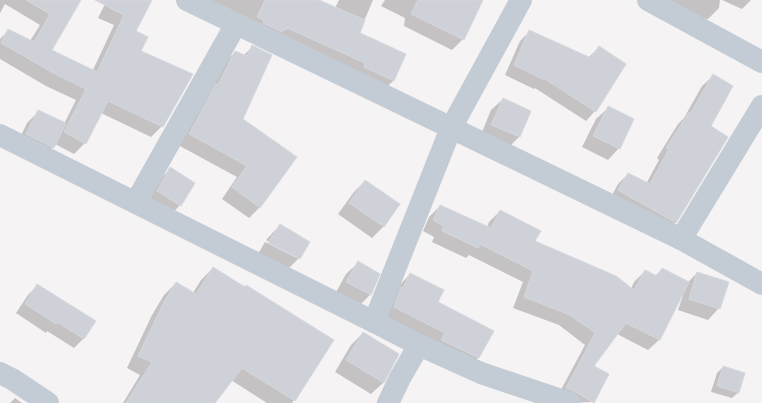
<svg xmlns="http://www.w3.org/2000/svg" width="762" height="403" viewBox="0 0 762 403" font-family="Cabin,sans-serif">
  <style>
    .shadow { fill: #0003 }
    .building { fill: #ced1d7; stroke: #d6d8de }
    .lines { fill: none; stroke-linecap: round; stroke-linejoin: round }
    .minor { stroke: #c3cbd4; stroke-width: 22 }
  </style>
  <rect width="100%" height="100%" fill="#f5f3f3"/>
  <g class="shadow">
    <path d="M0,0H80L50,51L93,70L114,25L98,18L107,0H151L135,32L140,52L162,126L151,137L101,113L85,143L74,154L55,144L53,147L42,159L16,146L27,123L38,112L64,124L76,100L46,86L0,59V39L8,31L30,41L40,25L5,4L0,13Z"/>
    <path d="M198,0H306L335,8L339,0H373L359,33L394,80L383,91Z"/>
    <path d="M385,0H482L463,39L452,50L404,26L405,18L381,6Z"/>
    <path d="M642,0H720L719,8L708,19L669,15Z"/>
    <path d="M722,0H751L742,9Z"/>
    <path d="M530,31L588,58L599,47L595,111L586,121L535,88L534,89L505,75L520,41Z"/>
    <path d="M252,47L242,119L260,207L249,218L222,199L237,177L178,145L224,63L235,52L243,56Z"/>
    <path d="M713,76L709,127L676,222L665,232L609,201L618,184L628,174L646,184L659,160L657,158L678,124L684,118L702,86Z"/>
    <path d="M503,99L530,111L519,137L508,148L480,137L491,110Z"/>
    <path d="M608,108L619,148L608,160L582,147L596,119Z"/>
    <path d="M170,169L180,205L169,217L146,203L159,180Z"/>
    <path d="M365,181L399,205L383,227L372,238L338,214L354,192Z"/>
    <path d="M440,206L487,227L489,222L500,211L534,242L631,289L634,282L645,271L655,276L662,269L688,282L697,273L719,308L708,320L678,310L683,295L681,294L659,340L648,350L617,334L592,366L608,375L593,402L565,403L556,399L585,345L559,325L513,308L523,282L469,255L466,258L432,242L434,237L423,231L429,217Z"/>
    <path d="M280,225L299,258L288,269L258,254L265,242L297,258V256L266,240Z"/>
    <path d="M358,263L370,295L359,306L335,294L346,274Z"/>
    <path d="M213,268L294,400L292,403H267L231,380L213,403H123L140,375L127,368L152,315L164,295L176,283L193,293L201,280Z"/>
    <path d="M410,274L436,302L492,331L478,358L467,369L383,318L399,286Z"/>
    <path d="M38,285L95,322L83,339L74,348L47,331L46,333L16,313L28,295Z"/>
    <path d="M363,333L398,354L383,383L371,394L335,372L351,345Z"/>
    <path d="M723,367L738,393L732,398L711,392L717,373Z"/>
    <path d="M15,398L22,403H10Z"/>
  </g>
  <g class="building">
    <path d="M26,0H81L52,50L97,72L124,15L95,0H152L136,31L148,37L141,51L193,74L163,127L108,101L86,144L64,132L86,89L57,75L1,43L8,29L34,42L50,14Z"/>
    <path d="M265,0H319L365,20L360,33L406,54L394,81L364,67L365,63L287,28L286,30L284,29L282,32L263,23L264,20L257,17Z"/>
    <path d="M418,0H483L464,40L411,14Z"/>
    <path d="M529,30L591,58L599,46L626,64L596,112L545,79L544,80L514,65Z"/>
    <path d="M252,45L272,55L243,119L297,157L260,208L232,187L247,166L189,134L216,84L218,85L235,51L247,56Z"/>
    <path d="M713,74L733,86L711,126L728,137L676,223L618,190L628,173L650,184L669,149L666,148L689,112L690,114Z"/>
    <path d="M503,98L531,111L520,137L491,125Z"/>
    <path d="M608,106L634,119L620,149L593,136Z"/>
    <path d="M38,110L66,123L54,148L26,134Z"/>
    <path d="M170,167L195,183L181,206L157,191Z"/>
    <path d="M365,180L400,204L384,227L349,203Z"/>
    <path d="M440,205L491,228L500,210L541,231L535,241L616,276L634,290L645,270L657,276L662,268L689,282L660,340L626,323L594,366L609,374L594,403L574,391L566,388L595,333L570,315L524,297L533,271L480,244L478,248L442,231L444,226L433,220Z"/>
    <path d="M280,224L310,242L300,259L268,243Z"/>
    <path d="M358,261L380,274L371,295L346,282Z"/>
    <path d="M213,267L245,287L246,285L334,340L295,401L242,368L215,403H126L152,362L138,356L164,302L176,282L196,294Z"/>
    <path d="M697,272L729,282L720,309L689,299Z"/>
    <path d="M410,273L444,290L438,302L494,331L479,358L441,340L445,333L394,307L401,287L403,288Z"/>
    <path d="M37,284L96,321L84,339L57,322L56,324L25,304Z"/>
    <path d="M363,332L399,354L384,383L346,360Z"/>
    <path d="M723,366L745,373L739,393L717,386Z"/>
  </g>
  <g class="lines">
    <g class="minor">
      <path d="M187,0L681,239L762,284"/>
      <path d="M648,0L762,62"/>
      <path d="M0,135L374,322L419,345L481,373L570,403"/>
      <path d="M136,202L236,24"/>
      <path d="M681,239L762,106"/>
      <path d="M374,322L451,128L521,0"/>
      <path d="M0,373L12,379L48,403"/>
      <path d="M388,403L400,378L419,345"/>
    </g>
  </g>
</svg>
